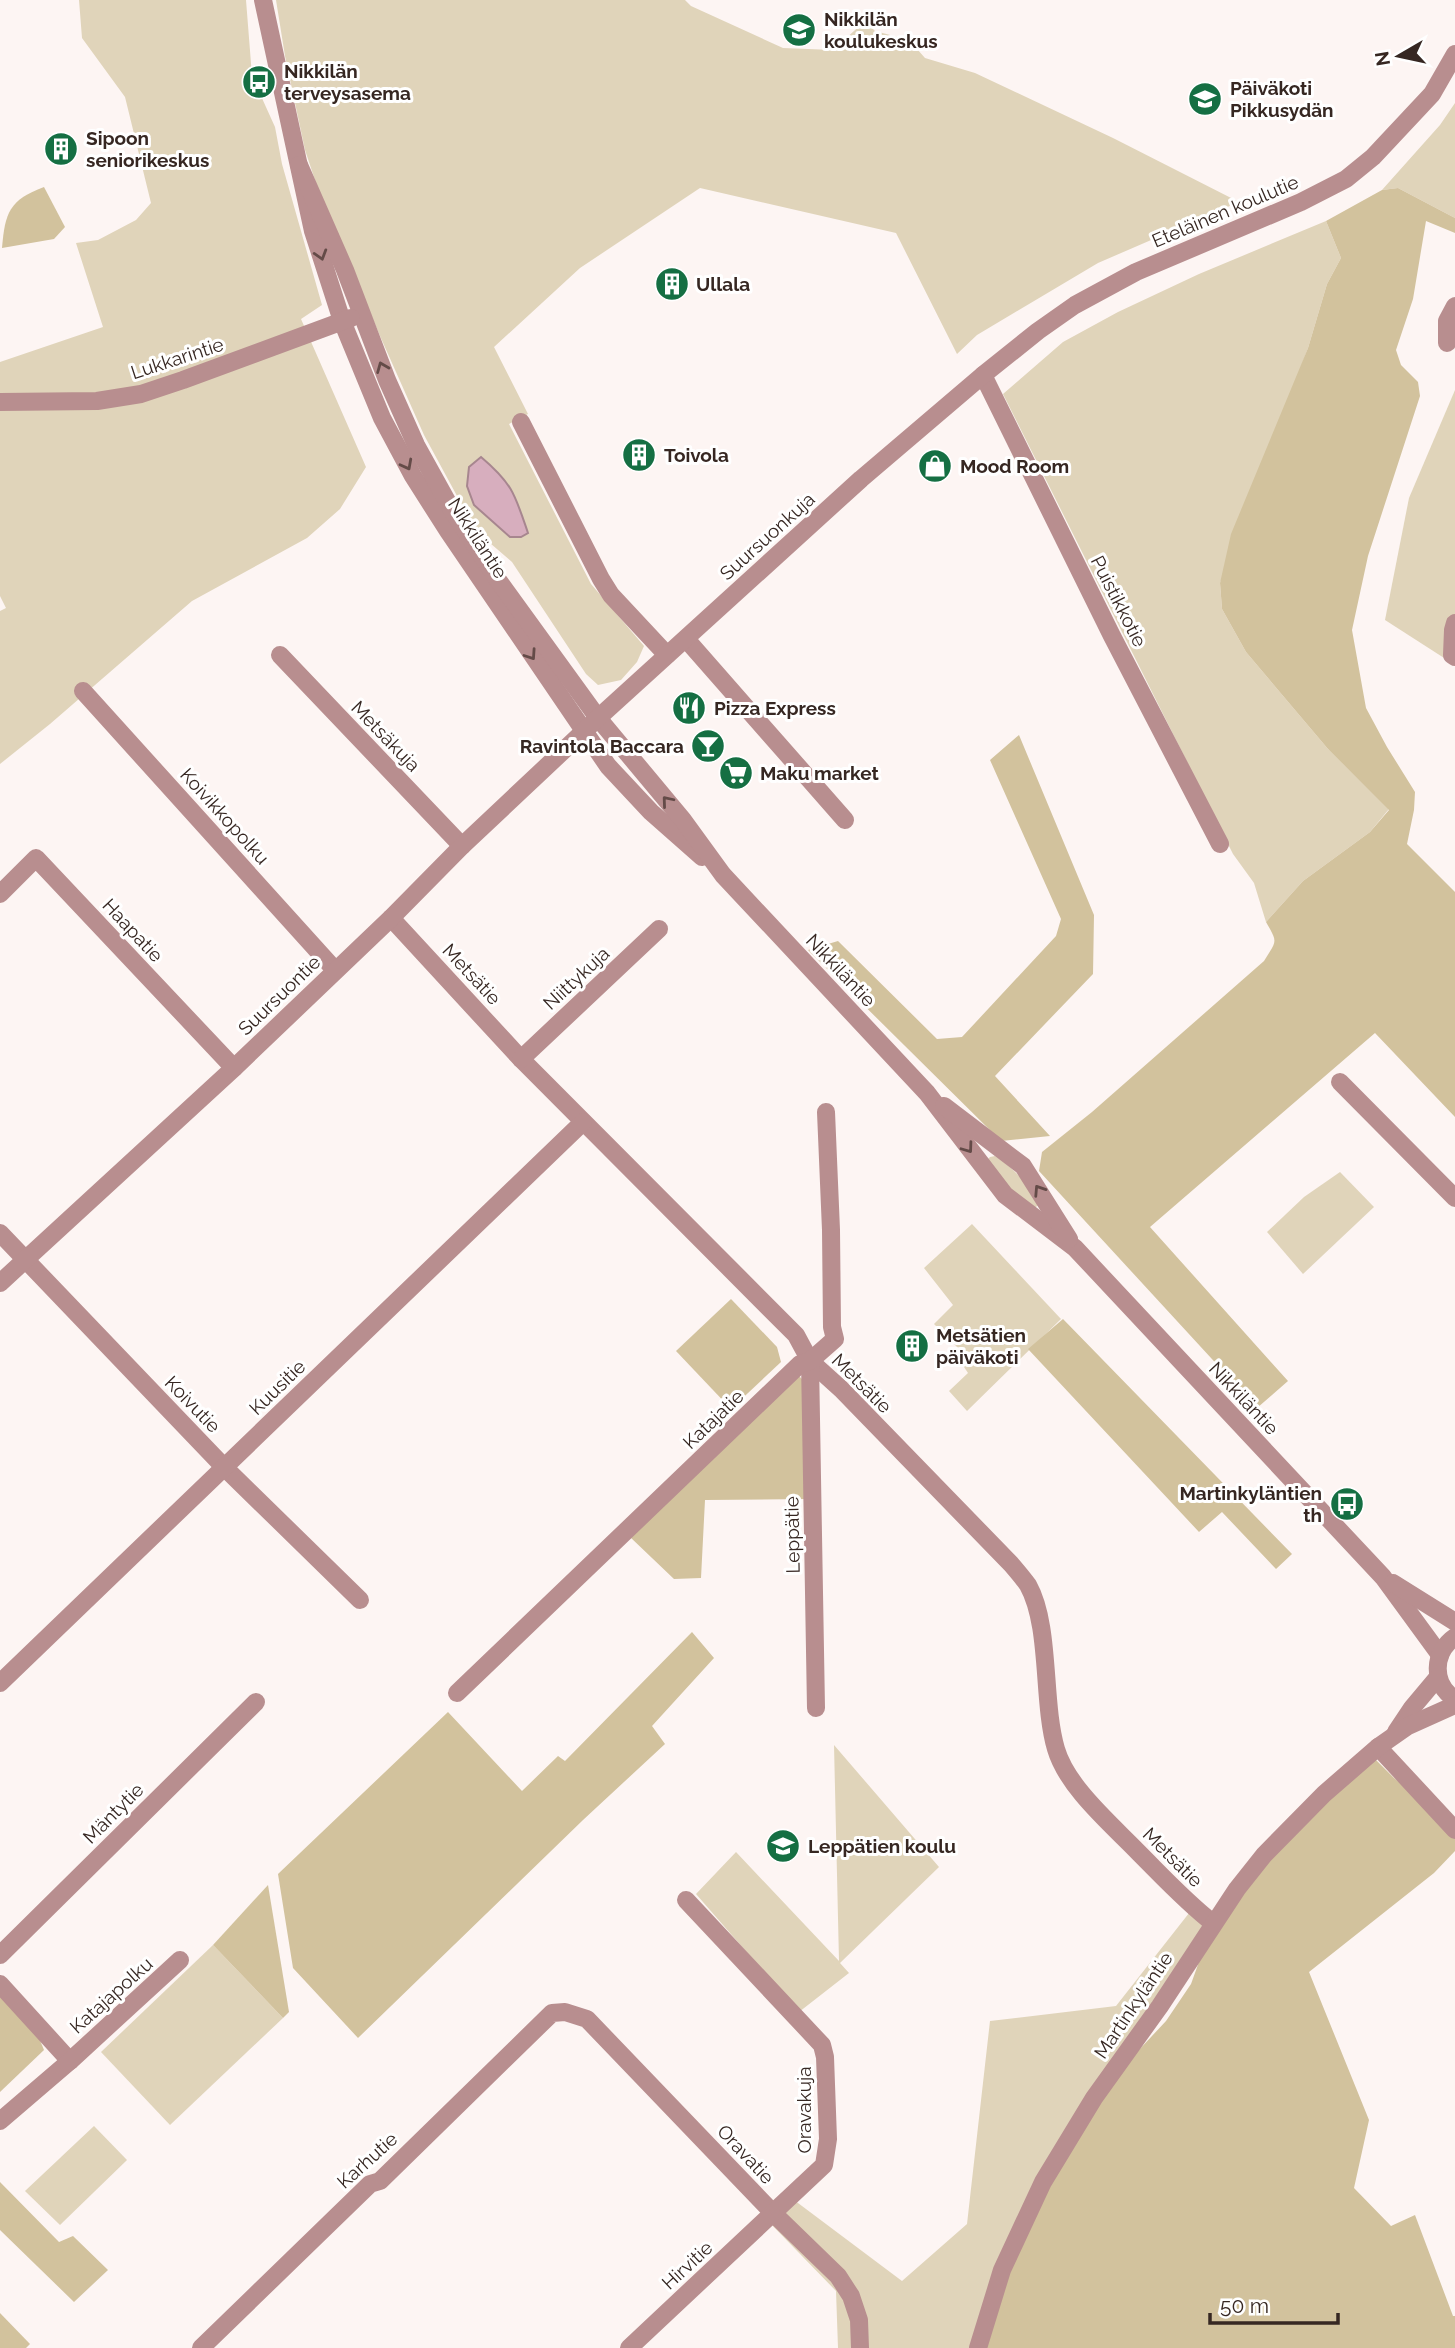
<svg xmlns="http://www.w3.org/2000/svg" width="1455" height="2348" viewBox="0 0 1455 2348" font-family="Raleway,sans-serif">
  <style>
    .green { fill: #e0d4ba }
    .forest { fill: #d2c29d }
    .water { fill: #d7aebe; stroke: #a7868f; stroke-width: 2 }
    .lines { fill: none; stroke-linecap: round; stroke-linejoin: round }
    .minor { stroke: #b88e8f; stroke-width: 18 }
    .oneway { stroke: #644b48 }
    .labels { text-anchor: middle; stroke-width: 6; stroke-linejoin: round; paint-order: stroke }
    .poi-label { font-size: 19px; font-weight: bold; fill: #362722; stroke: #fff; text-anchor: start }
    .street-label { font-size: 19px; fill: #362722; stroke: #fff }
  </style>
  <rect width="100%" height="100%" fill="#fdf5f3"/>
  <g class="green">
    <path d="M79,0H246L252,76L275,127L282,164L322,305L301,319L366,467L340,509L307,538L192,601L50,724L0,764V611L6,608L0,596V362L103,327L76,243L98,240L136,220L151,203L125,97L82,38Z"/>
    <path d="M276,0H685L691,6L783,48L833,50L865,21L875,31L909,40L925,58L975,73L1113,138L1239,202L1098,263L977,335L957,354L896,233L700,188L580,268L494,347L528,414L509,424L591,584L644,646L637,662L621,680L598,685L586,674L512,562L476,531L424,435L380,336L318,189L305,150L285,56Z"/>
    <path d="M1455,103V218L1398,188L1382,190L1440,125Z"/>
    <path d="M1326,221L1341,258L1327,284L1308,348L1220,583L1222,609L1246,652L1328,749L1389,809L1370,832L1303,881L1266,922L1254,883L1233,854L1003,394L1063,342L1118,312L1199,274Z"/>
    <path d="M1455,390V665L1385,620L1409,498Z"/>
    <path d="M995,1156C1014,1168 1028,1184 1039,1204L1035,1208L1011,1194L987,1160L990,1157Z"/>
    <path d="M1340,1172L1374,1207L1303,1274L1267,1232L1304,1197Z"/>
    <path d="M972,1224L1061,1319L967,1411L949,1391L968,1373L960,1361L965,1355L934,1324L953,1305L924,1268Z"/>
    <path d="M834,1745L939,1867L840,1963L849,1973L799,2012L696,1894L736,1852L839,1961Z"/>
    <path d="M1193,1908L1213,1923L1160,2006L978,2348H838L836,2291L767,2220L790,2197L902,2281L967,2224L990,2021L1116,2006Z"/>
    <path d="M213,1945L283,2018L170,2125L101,2052Z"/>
    <path d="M94,2126L127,2160L60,2225L25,2191Z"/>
  </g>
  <g class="forest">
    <path d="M44,187L65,227L54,239L2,248C5,213 9,200 44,187Z"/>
    <path d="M1398,188L1455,218V233L1426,221L1413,299L1396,350L1401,365L1418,382L1420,396L1368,556L1352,630L1366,708L1387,747L1415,792L1414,810L1407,844L1455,892V1117L1375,1033L1150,1227L1288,1381L1257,1408L1039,1171L1042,1152L1092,1112L1264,961C1277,940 1278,943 1266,922L1303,881L1370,832L1389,810L1328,749L1246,652L1222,609L1220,583L1231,534L1308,348L1327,284L1341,258L1326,221L1382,190Z"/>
    <path d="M1019,735L1094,915L1093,974L995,1076L1050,1136L1001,1141L808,950L838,941L937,1039L962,1037L1056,936L1061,919L990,760Z"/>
    <path d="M731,1299L777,1347L781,1362L731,1409L676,1351Z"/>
    <path d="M1063,1319L1292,1554L1276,1569L1222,1512L1199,1532L1028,1349Z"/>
    <path d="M796,1373L803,1380L806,1499L705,1500L701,1578L674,1579L630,1537Z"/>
    <path d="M692,1632L714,1658L652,1726L665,1744L583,1820L358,2038L293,1968L278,1874L448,1712L522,1791L558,1756L565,1761Z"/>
    <path d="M1370,1754L1394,1778L1449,1824L1455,1832V1851L1434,1873L1309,1972L1369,2120L1354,2188L1391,2226L1415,2215L1453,2316H1455V2348H978L1002,2270L1094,2098L1166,2021L1191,1984L1213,1923L1237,1889Z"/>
    <path d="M268,1885L289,2012L283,2018L213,1945Z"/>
    <path d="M0,1994L37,2033L44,2050L0,2092Z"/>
    <path d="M0,2182L59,2242L73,2236L108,2270L74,2302L0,2230Z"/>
    <path d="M0,2313L30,2344L26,2348H0Z"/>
  </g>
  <path class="water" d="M481,457C513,484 515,495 528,533L521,537H510L474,505L467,486L469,467Z"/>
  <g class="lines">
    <g class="minor">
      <path d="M263,0L313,231L342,321L382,418L413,476L448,531L608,766L651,812L702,857"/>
      <path d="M299,165L345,270L387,380L416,445L452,510L498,580L598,718L683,820L723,875L927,1093L1005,1195L1075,1248L1383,1577L1440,1655"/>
      <path d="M1447,343V321L1455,306"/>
      <path d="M983,375L1112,636L1220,844"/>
      <path d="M0,402L97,401L141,394L183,380L351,318"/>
      <path d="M521,422L601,579L611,595L667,655"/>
      <path d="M1455,623L1453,630L1452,655L1455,657"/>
      <path d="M686,639L845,820"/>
      <path d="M280,655L462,846"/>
      <path d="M83,691L335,970"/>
      <path d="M0,894L36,858L234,1068"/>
      <path d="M391,918L521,1059L796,1335L810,1361L841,1389L1011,1564C1017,1571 1023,1578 1028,1585C1051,1626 1042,1702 1056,1749C1067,1787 1111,1824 1139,1853C1163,1877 1186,1902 1213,1923"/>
      <path d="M521,1059L659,929"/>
      <path d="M1340,1082L1455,1198"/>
      <path d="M944,1106L1023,1166L1069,1239"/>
      <path d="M0,1233L224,1467L360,1600"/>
      <path d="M0,1283L234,1068L391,918L462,846L598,718L861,479L983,375L1038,331L1075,305L1136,272L1301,202L1346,179L1373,157L1432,94L1455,54"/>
      <path d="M810,1361L816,1708"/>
      <path d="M1393,1583L1455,1622"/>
      <path d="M1455,1637C1433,1652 1431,1684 1455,1699"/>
      <path d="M0,1683L583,1122"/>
      <path d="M457,1693L800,1364L810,1361L835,1339L832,1327L831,1230L826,1112"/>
      <path d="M1396,1732L1412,1708L1438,1677"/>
      <path d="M1378,1747L1455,1830"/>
      <path d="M0,1955L256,1702"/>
      <path d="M0,1984L70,2061"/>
      <path d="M0,2121L70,2061L180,1960"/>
      <path d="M201,2348L370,2184L380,2181L552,2013L565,2012L587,2019L773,2213L838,2276L851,2296L859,2320L860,2348"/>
      <path d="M629,2348L824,2165L828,2139L825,2057L822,2045L686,1900"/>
      <path d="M978,2348L1002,2270L1043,2182L1094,2098L1160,2006L1237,1889L1264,1855L1324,1794L1378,1747L1408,1726L1455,1705"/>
    </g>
  </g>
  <defs><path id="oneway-chevron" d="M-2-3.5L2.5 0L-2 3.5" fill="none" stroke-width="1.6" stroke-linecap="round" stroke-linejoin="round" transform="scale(1.75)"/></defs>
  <g class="oneway">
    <use href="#oneway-chevron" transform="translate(321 255) rotate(73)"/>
    <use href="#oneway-chevron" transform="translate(382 367) rotate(-112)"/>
    <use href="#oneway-chevron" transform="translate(407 465) rotate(62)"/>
    <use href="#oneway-chevron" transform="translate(531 655) rotate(56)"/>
    <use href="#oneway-chevron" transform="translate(667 801) rotate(-130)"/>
    <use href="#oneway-chevron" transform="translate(968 1148) rotate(54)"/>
    <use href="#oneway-chevron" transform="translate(1039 1190) rotate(-123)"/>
  </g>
  <defs>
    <g id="school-disc" transform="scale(1.75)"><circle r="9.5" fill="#156f43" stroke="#fff"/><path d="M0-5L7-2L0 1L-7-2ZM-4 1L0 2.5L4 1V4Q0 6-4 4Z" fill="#fff"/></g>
    <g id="bus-disc" transform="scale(1.75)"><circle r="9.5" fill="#156f43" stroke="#fff"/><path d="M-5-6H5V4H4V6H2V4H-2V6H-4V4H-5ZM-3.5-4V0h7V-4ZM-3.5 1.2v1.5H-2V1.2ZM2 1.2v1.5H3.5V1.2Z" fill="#fff"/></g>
    <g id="building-disc" transform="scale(1.75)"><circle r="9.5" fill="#156f43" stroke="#fff"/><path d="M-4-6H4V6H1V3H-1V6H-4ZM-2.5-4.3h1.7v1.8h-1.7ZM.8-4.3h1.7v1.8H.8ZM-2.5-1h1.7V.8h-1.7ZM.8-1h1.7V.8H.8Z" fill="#fff"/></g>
    <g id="shop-disc" transform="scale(1.75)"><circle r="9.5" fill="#156f43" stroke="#fff"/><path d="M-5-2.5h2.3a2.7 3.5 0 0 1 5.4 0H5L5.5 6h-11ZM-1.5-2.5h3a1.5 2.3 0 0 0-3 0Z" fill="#fff"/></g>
    <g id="restaurant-disc" transform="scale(1.75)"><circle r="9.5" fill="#156f43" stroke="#fff"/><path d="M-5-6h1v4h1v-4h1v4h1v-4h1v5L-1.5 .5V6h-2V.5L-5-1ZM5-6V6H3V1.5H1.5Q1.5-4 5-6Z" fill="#fff"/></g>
    <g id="bar-disc" transform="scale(1.75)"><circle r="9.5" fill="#156f43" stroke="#fff"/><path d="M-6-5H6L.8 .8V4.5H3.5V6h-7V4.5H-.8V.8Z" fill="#fff"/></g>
    <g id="supermarket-disc" transform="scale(1.75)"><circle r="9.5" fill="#156f43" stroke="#fff"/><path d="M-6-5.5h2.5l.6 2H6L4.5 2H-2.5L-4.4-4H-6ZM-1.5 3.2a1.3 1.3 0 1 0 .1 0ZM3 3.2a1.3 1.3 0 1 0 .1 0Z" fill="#fff"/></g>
  </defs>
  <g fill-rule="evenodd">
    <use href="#school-disc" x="799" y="30"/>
    <use href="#bus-disc" x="259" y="82"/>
    <use href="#school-disc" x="1205" y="99"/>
    <use href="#building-disc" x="61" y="149"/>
    <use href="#building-disc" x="672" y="284"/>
    <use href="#building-disc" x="639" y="455"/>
    <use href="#shop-disc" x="935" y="466"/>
    <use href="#restaurant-disc" x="689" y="708"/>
    <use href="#bar-disc" x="708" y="746"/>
    <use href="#supermarket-disc" x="736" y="773"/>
    <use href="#building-disc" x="912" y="1346"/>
    <use href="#bus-disc" x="1347" y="1504"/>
    <use href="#school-disc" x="783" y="1846"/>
  </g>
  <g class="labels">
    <g class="poi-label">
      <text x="824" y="26">Nikkilän<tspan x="824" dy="22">koulukeskus</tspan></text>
      <text x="284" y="78">Nikkilän<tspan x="284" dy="22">terveysasema</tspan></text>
      <text x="1230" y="95">Päiväkoti<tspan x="1230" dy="22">Pikkusydän</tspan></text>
      <text x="86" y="145">Sipoon<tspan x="86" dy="22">seniorikeskus</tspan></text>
      <text x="696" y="291">Ullala</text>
      <text x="664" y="462">Toivola</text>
      <text x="960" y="473">Mood Room</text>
      <text x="714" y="715">Pizza Express</text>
      <text x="684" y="753" text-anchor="end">Ravintola Baccara</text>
      <text x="760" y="780">Maku market</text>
      <text x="936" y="1342">Metsätien<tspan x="936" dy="22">päiväkoti</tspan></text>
      <text x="1322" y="1500" text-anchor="end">Martinkyläntien<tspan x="1322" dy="22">th</tspan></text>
      <text x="808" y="1853">Leppätien koulu</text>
    </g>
    <g class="street-label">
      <text transform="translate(1225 211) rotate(-23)" y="7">Eteläinen koulutie</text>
      <text transform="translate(177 358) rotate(-18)" y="7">Lukkarintie</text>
      <text transform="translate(767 536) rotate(-42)" y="7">Suursuonkuja</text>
      <text transform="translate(478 538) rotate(57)" y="7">Nikkiläntie</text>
      <text transform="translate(1119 601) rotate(63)" y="7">Puistikkotie</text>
      <text transform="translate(386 736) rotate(46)" y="7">Metsäkuja</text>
      <text transform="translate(225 816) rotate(48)" y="7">Koivikkopolku</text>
      <text transform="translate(133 930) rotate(47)" y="7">Haapatie</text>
      <text transform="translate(841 970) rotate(47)" y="7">Nikkiläntie</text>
      <text transform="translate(472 974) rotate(47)" y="7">Metsätie</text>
      <text transform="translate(576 978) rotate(-43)" y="7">Niittykuja</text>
      <text transform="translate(279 995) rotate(-44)" y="7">Suursuontie</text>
      <text transform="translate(862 1383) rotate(45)" y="7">Metsätie</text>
      <text transform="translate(277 1387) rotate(-44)" y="7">Kuusitie</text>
      <text transform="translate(1244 1398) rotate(47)" y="7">Nikkiläntie</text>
      <text transform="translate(193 1404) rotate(46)" y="7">Koivutie</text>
      <text transform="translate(713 1419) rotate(-44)" y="7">Katajatie</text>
      <text transform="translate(792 1535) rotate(-91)" y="7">Leppätie</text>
      <text transform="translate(113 1813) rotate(-45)" y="7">Mäntytie</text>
      <text transform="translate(1173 1857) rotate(45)" y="7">Metsätie</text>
      <text transform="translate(111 1995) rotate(-42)" y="7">Katajapolku</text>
      <text transform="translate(1133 2005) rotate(-56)" y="7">Martinkyläntie</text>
      <text transform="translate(804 2110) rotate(-90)" y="7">Oravakuja</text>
      <text transform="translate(746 2154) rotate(47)" y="7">Oravatie</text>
      <text transform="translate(367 2160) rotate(-42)" y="7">Karhutie</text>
      <text transform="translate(687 2265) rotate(-43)" y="7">Hirvitie</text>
    </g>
  </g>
  <g transform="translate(1399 56) rotate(261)" stroke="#ffffff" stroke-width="5" paint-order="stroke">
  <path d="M0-5L12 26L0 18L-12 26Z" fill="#362722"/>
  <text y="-10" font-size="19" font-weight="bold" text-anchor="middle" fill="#362722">N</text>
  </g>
  <path d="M1210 2313v10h128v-10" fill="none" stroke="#362722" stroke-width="3.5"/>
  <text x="1220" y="2313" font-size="21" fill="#362722" stroke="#ffffff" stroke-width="5" paint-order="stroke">50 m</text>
</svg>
